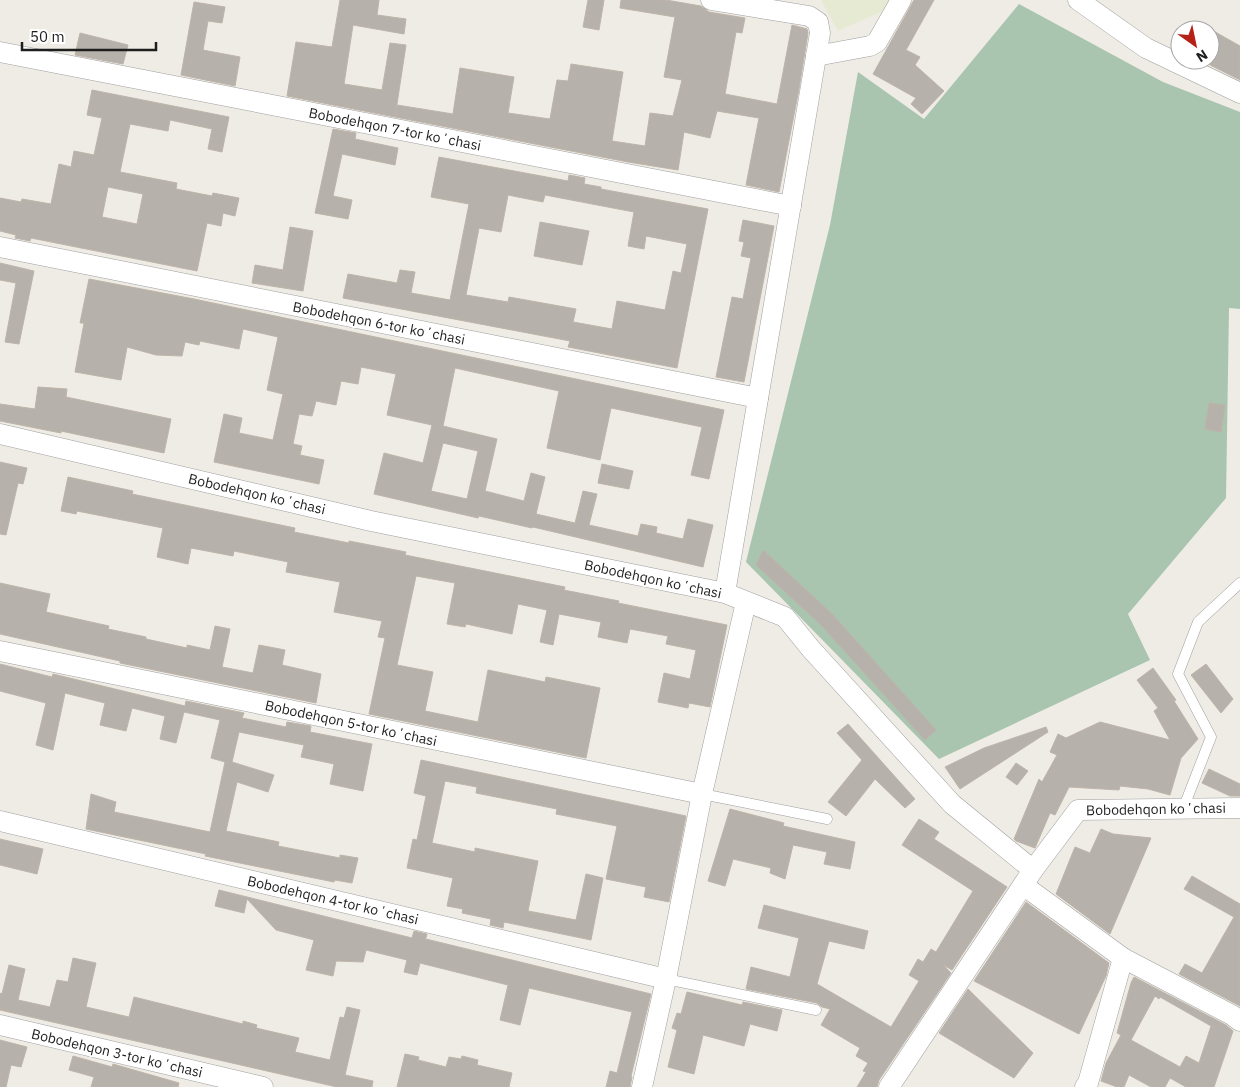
<svg xmlns="http://www.w3.org/2000/svg" width="1240" height="1087" viewBox="0 0 1240 1087" font-family="'IBM Plex Sans',sans-serif">
  <style>
    .farmland { fill: #e7ead3 }
    .cemetery { fill: #a9c4af }
    .building { fill: #b7b1ab; stroke: #beb4a9; fill-rule: evenodd }
    .lines { fill: none; stroke-linecap: round; stroke-linejoin: round }
    .service-casing { stroke: #9f9f9f; stroke-width: 11 }
    .minor-casing { stroke: #9f9f9f; stroke-width: 21 }
    .service { stroke: #fff; stroke-width: 10 }
    .minor { stroke: #fff; stroke-width: 20 }
    .labels { text-anchor: middle; stroke-width: 4; stroke-linejoin: round; paint-order: stroke }
    .street-label { font-size: 14px; fill: #1e1e1e; stroke: #fff }
  </style>
  <rect width="100%" height="100%" fill="#eeece5"/>
  <path class="farmland" d="M821,0H908L838,31Z"/>
  <path class="cemetery" d="M1019,4L1163,82L1240,112V309L1229,308L1226,498L1128,614L1150,660L939,759L746,562L830,225L858,72L924,119Z"/>
  <g class="building">
    <path d="M340,0H379L377,15L406,19L404,34L353,25L344,84L382,90L390,43L406,45L395,117L287,96L296,42L332,47Z"/>
    <path d="M588,0H604L599,30L583,27Z"/>
    <path d="M621,0H666L701,6L709,12L745,18L742,33L736,32L725,94L777,104L792,25L807,29L808,33L799,89L779,192L746,185L759,118L717,111L710,138L684,132L678,170L628,162L395,117L397,105L453,114L460,68L514,77L508,113L550,119L557,80L568,81L571,64L623,72L612,141L645,146L650,113L673,116L682,80L664,77L675,17L620,8Z"/>
    <path d="M914,0H934L906,50L920,57L915,65L944,91L922,114L911,104L916,98L873,74Z"/>
    <path d="M194,2L225,7L222,23L208,21L203,50L240,57L235,86L181,75Z"/>
    <path d="M1210,29L1240,46V80L1210,65Z"/>
    <path d="M80,33L128,45L123,64L75,55Z"/>
    <path d="M92,90L229,117L222,152L208,149L212,129L170,120L168,131L130,124L120,172L177,183L176,189L212,196L213,193L239,198L235,216L223,213L221,226L207,223L197,271L31,238L30,241L15,238L16,235L0,231V198L21,202L22,199L51,204L59,164L71,167L74,151L94,155L102,118L87,115ZM108,187L143,194L137,224L102,217Z"/>
    <path d="M333,129L356,133L355,139L398,148L395,165L342,154L333,196L352,200L348,219L315,213Z"/>
    <path d="M439,157L568,181L569,175L585,178L584,184L601,187V189L708,209L677,368L568,347L570,341L343,298L348,274L397,283L400,270L415,272L411,293L450,300L469,204L431,197ZM508,195L543,202L545,195L634,212L628,246L644,249L646,236L687,244L681,273L673,271L665,310L617,301L612,329L573,322L576,309L509,297L508,302L466,295L479,228L501,232Z"/>
    <path d="M743,220L774,226L744,382L716,377L732,297L743,299L751,258L741,256L744,242L739,241Z"/>
    <path d="M540,222L589,231L582,265L534,256Z"/>
    <path d="M290,227L313,231L303,291L252,283L255,265L283,270Z"/>
    <path d="M0,263L34,271L19,344L5,342L16,283L0,280Z"/>
    <path d="M89,279L194,299L724,410L709,479L691,475L702,427L611,408L600,460L547,448L559,391L455,368L443,426L497,439L485,491L524,501L531,473L545,477L536,514L575,523L583,491L597,494L589,525L638,536L641,524L657,527L656,533L683,539L688,519L713,525L703,567L533,527L532,528L479,516L478,518L374,494L384,453L423,463L432,425L387,415L396,374L361,367L358,384L341,381L336,405L316,401L312,416L299,414L293,444L302,446L300,455L324,460L319,484L214,462L224,414L242,418L239,433L273,440L283,394L267,390L278,337L243,329L239,349L200,341L199,345L185,342L182,356L156,355L127,347L121,380L75,372L84,323H80ZM443,443L478,451L467,499L431,491Z"/>
    <path d="M38,387L67,389L66,397L171,419L164,453L61,431V433L0,421V404L35,409Z"/>
    <path d="M1209,403L1225,405L1221,432L1205,429Z"/>
    <path d="M0,462L27,468L23,484L18,483L6,535L0,534Z"/>
    <path d="M602,464L633,471L629,489L598,483Z"/>
    <path d="M68,477L133,491L132,494L295,528L294,532L349,543V541L406,552L405,555L565,587L564,590L619,601L618,603L727,625L710,707L689,703L688,708L658,702L664,673L690,679L696,650L666,644L668,636L630,629L627,643L598,637L601,622L559,614L553,645L540,642L547,610L518,604L512,634L466,624L465,627L447,624L455,583L416,576L397,665L433,672L425,711L478,722L488,670L545,682L546,677L600,688L586,758L369,714L385,638L378,637L382,621L334,612L340,582L286,572L288,562L234,551L233,556L191,548L188,564L157,557L163,528L77,511L76,514L61,511Z"/>
    <path d="M763,550L832,614L936,730L925,740L821,625L756,565Z"/>
    <path d="M0,583L50,594L46,612L109,626L108,629L146,637V639L187,648V645L210,650L215,626L230,629L222,667L253,673L259,645L285,650L282,665L321,674L316,703L120,663V661L0,634Z"/>
    <path d="M0,664L52,677L53,674L185,706L186,701L244,713L242,718L286,727L287,722L311,726L310,732L372,744L363,791L330,784L334,764L301,757L304,745L239,732L232,762L274,775L268,792L237,782L226,831L279,842L278,846L340,858V855L358,858L352,883L335,880L334,882L205,856L206,854L86,829L91,794L116,802L114,812L210,832L225,762L211,758L220,720L184,712L176,743L160,739L165,716L132,708L126,731L100,725L105,703L65,693L53,750L36,745L46,703L0,691Z"/>
    <path d="M1206,664L1233,699L1221,713L1191,675Z"/>
    <path d="M1153,668L1176,700L1174,701L1198,739L1181,758L1170,795L1148,789L1120,786L1119,790L1069,787L1055,815L1050,813L1035,848L1016,841L1014,839L1039,779L1042,782L1057,755L1050,752L1058,734L1066,738L1100,722L1170,740L1154,711L1158,708L1137,680Z"/>
    <path d="M848,724L915,799L905,808L875,779L846,816L828,802L862,760L837,733Z"/>
    <path d="M1046,727L1048,732L960,789L945,767L984,748Z"/>
    <path d="M421,760L686,816L669,902L644,897L646,887L606,879L617,826L556,814L557,809L476,793L477,787L445,781L432,843L475,852V848L538,861L528,911L576,920L586,874L603,878L591,940L504,922L503,928L499,927L490,925L491,919L462,913L463,909L447,906L453,878L407,868L413,839L417,840L426,796L414,793Z"/>
    <path d="M1016,763L1028,771L1017,785L1006,777Z"/>
    <path d="M1209,769L1240,784V796H1230L1202,783Z"/>
    <path d="M730,809L784,823L783,826L855,842L850,869L824,864L827,852L793,845L785,879L770,873L771,868L733,859L725,886L708,881Z"/>
    <path d="M919,819L939,832L934,839L1007,887L952,970L943,965L951,973L879,1080L877,1087H857L866,1072L863,1071L868,1063L856,1056L860,1048L821,1025L830,1009L822,1007L817,1003L746,989L751,967L790,977L799,938L758,928L764,905L868,931L864,949L829,941L817,984L891,1027L919,981L909,975L918,959L923,962L931,949L936,952L973,891L902,845Z"/>
    <path d="M1101,829L1113,834L1151,838L1110,934L1056,894L1075,847L1090,853Z"/>
    <path d="M0,839L43,849L37,874L0,865Z"/>
    <path d="M1192,876L1240,904V1006L1179,974L1185,964L1202,973L1234,917L1184,889Z"/>
    <path d="M219,890L412,938L414,931L427,934L425,941L426,939L651,994L631,1076L632,1077L630,1087H606L610,1071L617,1073L632,1012L529,988L520,1025L500,1020L508,985L420,963L417,975L404,972L407,960L366,950L363,962L336,961L333,976L306,970L314,940L276,930L247,899L244,913L215,906Z"/>
    <path d="M1026,902L1109,963L1106,976L1079,1034L974,981Z"/>
    <path d="M73,958L96,963L86,1007L129,1017L134,997L243,1024V1021L257,1025L256,1028L299,1038L295,1052L330,1060L340,1017L344,1018L347,1007L360,1010L345,1075L373,1081L372,1087H337L0,1010V993L2,994L9,965L25,969L18,1000L50,1007L57,980L68,982Z"/>
    <path d="M1134,977L1226,1025L1233,1031L1214,1087H1186L1170,1078L1165,1087H1151L1129,1075L1124,1087H1117L1101,1081L1106,1063L1121,1035L1117,1033L1131,983ZM1155,996L1159,999L1160,997L1211,1026L1199,1063L1186,1056L1180,1067L1131,1040Z"/>
    <path d="M968,989L1033,1053L1014,1078L939,1033Z"/>
    <path d="M687,992L742,1005L743,1002L782,1010L777,1031L750,1024L744,1046L703,1035L694,1074L668,1067L677,1030L672,1028L677,1013L681,1014Z"/>
    <path d="M0,1040L27,1047L21,1067L11,1065L6,1087H0Z"/>
    <path d="M405,1054L419,1057L418,1060L446,1067L449,1057L461,1059L462,1056L478,1060L477,1065L512,1073L509,1087H397Z"/>
    <path d="M73,1056L112,1067L113,1064L179,1083L178,1087H91L94,1077L69,1070Z"/>
  </g>
  <g class="lines">
    <g class="service-casing">
      <g id="service">
        <path d="M702,794L827,819"/>
        <path d="M1183,809L1211,737L1178,674L1198,622L1240,583"/>
        <path d="M666,979L816,1010"/>
      </g>
    </g>
    <g class="minor-casing">
      <g id="minor">
        <path d="M711,0L809,16L818,22L820,33L725,593"/>
        <path d="M1078,0L1146,48L1240,93"/>
        <path d="M0,52L791,206"/>
        <path d="M816,56L870,46L877,42L901,0"/>
        <path d="M0,247L758,398"/>
        <path d="M0,434L371,521L725,593L785,617L811,649L952,804L1033,870L1078,810L1240,808"/>
        <path d="M0,651L702,794"/>
        <path d="M0,821L666,979"/>
        <path d="M1023,885L1123,958L1088,1083L1085,1087"/>
        <path d="M1123,958L1232,1015L1240,1021"/>
        <path d="M0,1025L263,1087"/>
        <path d="M642,1087L666,979L702,794L746,602"/>
        <path d="M889,1087L1033,870"/>
      </g>
    </g>
    <use href="#service" class="service"/>
    <use href="#minor" class="minor"/>
  </g>
  <g class="labels">
    <g class="street-label">
      <text transform="translate(395 129) rotate(11)" y="5">Bobodehqon 7-tor koʼchasi</text>
      <text transform="translate(379 323) rotate(11)" y="5">Bobodehqon 6-tor koʼchasi</text>
      <text transform="translate(257 494) rotate(13)" y="5">Bobodehqon koʼchasi</text>
      <text transform="translate(653 579) rotate(12)" y="5">Bobodehqon koʼchasi</text>
      <text transform="translate(351 723) rotate(12)" y="5">Bobodehqon 5-tor koʼchasi</text>
      <text transform="translate(1156 809) rotate(-1)" y="5">Bobodehqon koʼchasi</text>
      <text transform="translate(333 900) rotate(13)" y="5">Bobodehqon 4-tor koʼchasi</text>
      <text transform="translate(117 1053) rotate(13)" y="5">Bobodehqon 3-tor koʼchasi</text>
    </g>
  </g>
  <g transform="translate(1195 45) rotate(147)"><circle r="24" fill="#ffffff" stroke="#a5a5a5"/>
  <path d="M0-4L9 19L0 12L-9 19Z" fill="#b52017"/>
  <text y="-8" font-size="14" font-weight="bold" text-anchor="middle" fill="#1e1e1e">N</text>
  </g>
  <path d="M22 42v8h134v-8" fill="none" stroke="#1e1e1e" stroke-width="2.5"/>
  <text x="30" y="42" font-size="15" fill="#1e1e1e" stroke="#ffffff" stroke-width="4" paint-order="stroke">50 m</text>
</svg>
